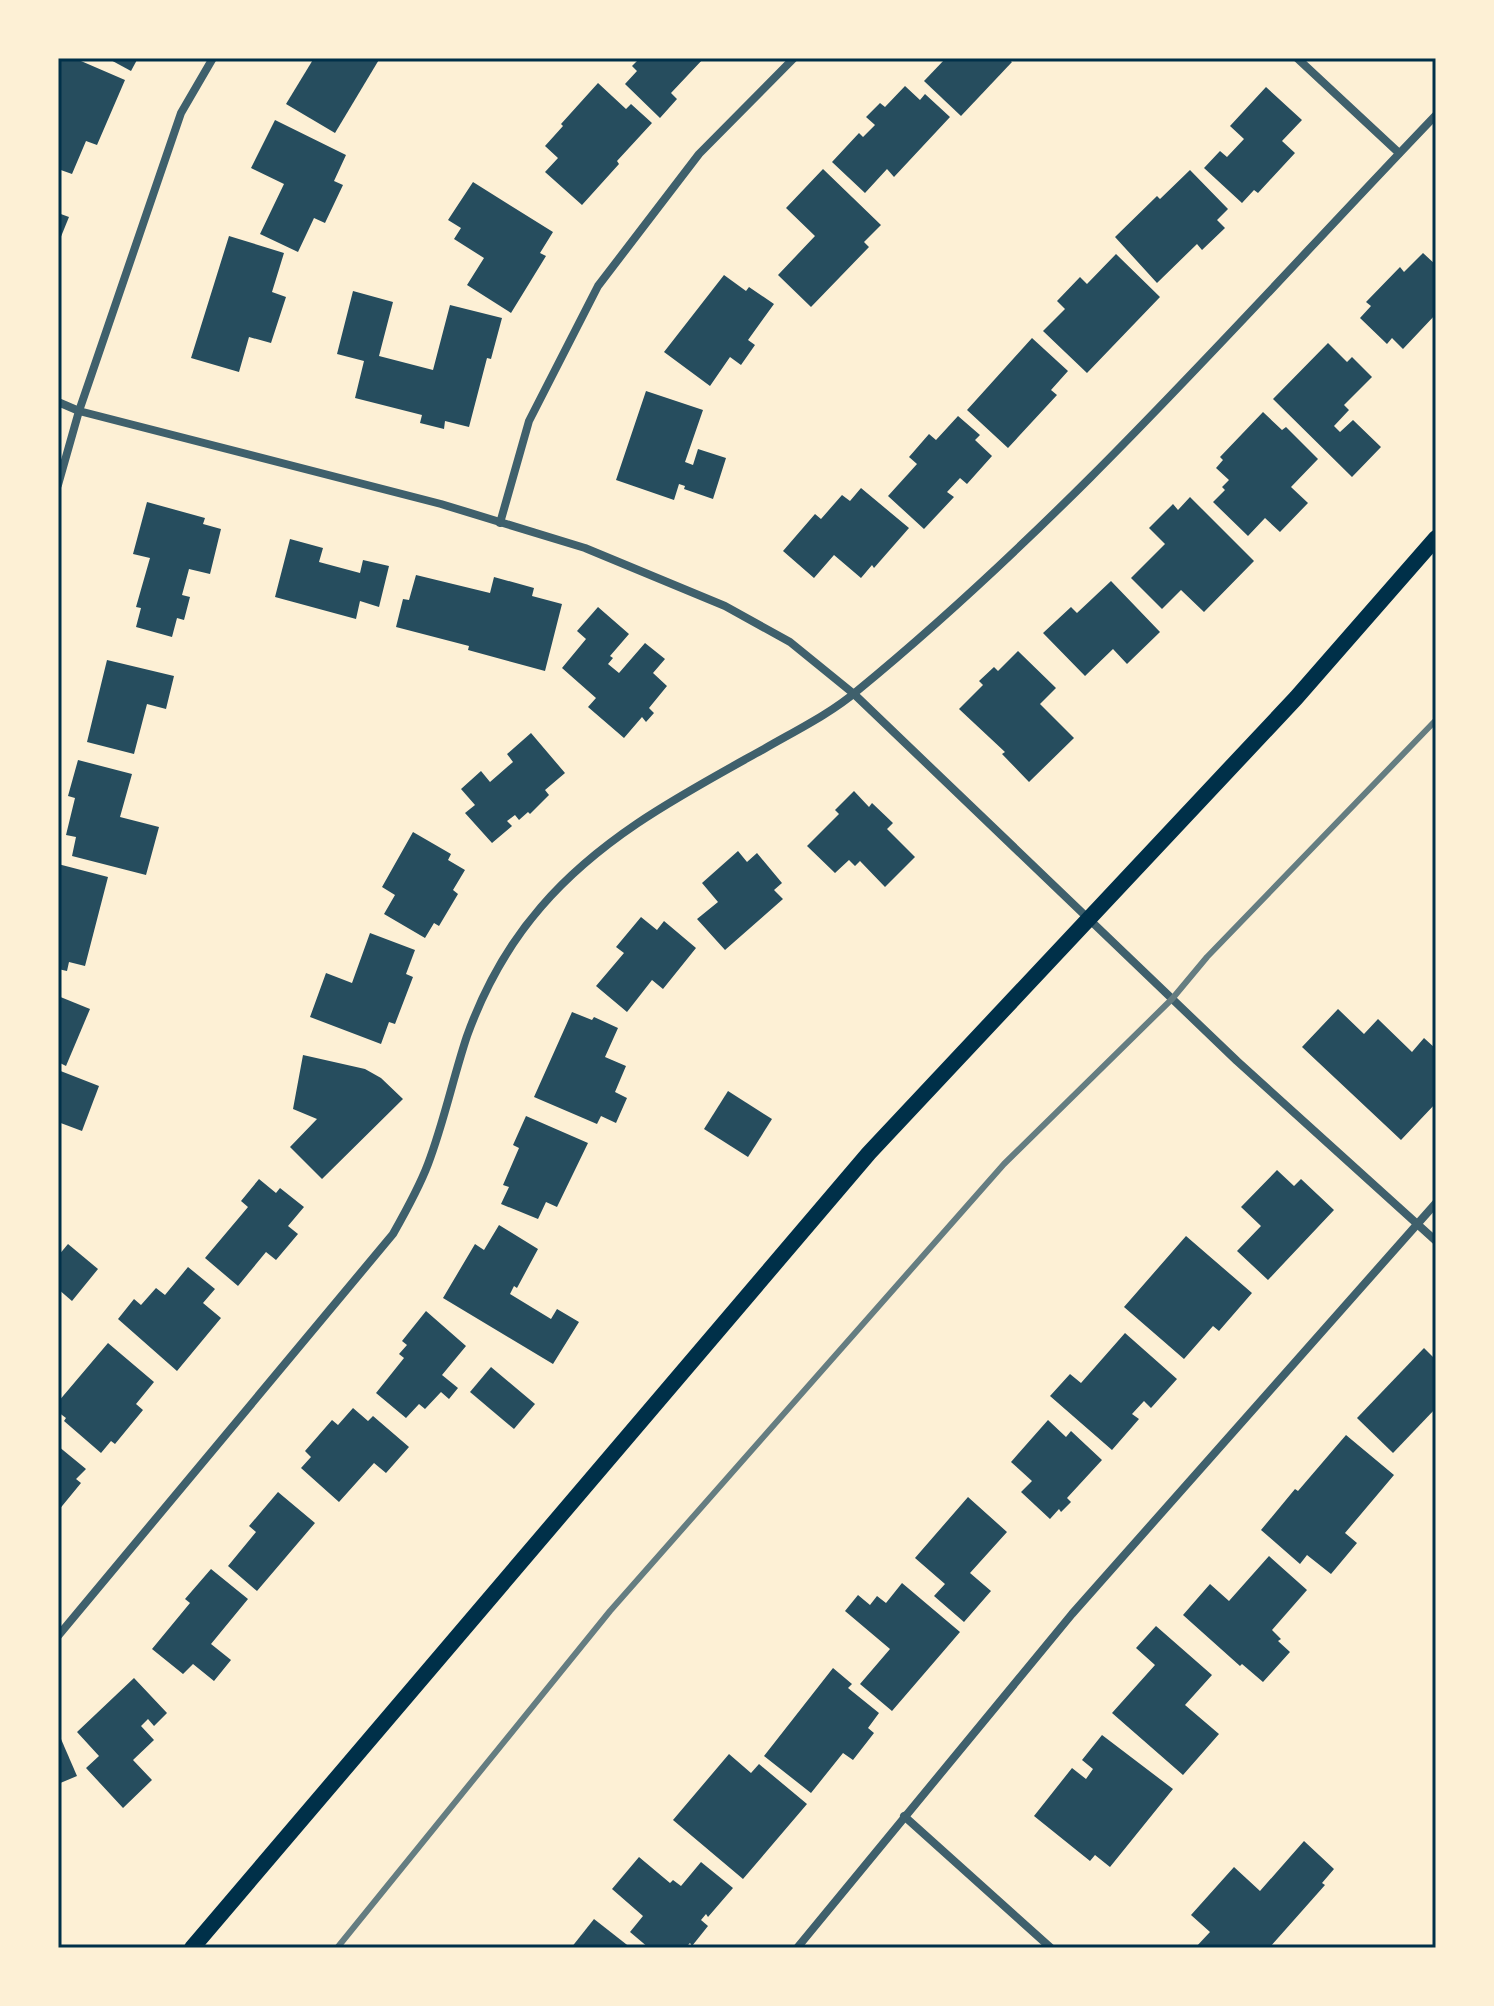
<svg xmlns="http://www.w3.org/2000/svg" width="1494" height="2006" viewBox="0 0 1494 2006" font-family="'PT Serif',serif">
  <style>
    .building { fill: #264d5e }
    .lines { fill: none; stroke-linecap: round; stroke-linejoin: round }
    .minor { stroke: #3f606c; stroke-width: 8 }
    .secondary { stroke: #003049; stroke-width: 16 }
    .rail { stroke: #657d81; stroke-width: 6 }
    .neatline { fill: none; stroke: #003049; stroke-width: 3 }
  </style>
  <rect width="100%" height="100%" fill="#fdf0d5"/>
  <g class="building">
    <path d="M58,58H74L125,80L97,145L86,141L72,174L58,169Z"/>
    <path d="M107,58H138L131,71Z"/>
    <path d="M314,58H380L335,133L286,104Z"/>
    <path d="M640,58H704L671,93L677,99L660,118L625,84L637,71L632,66Z"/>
    <path d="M946,58H1007L1012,62L961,116L924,81Z"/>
    <path d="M598,83L626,109L631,104L652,123L617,161L619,164L582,205L545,172L558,158L545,146L563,126L561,124Z"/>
    <path d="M905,86L920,100L925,94L950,117L894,177L887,169L865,193L832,162L859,133L863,137L875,125L866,117L880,103L885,107Z"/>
    <path d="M1266,87L1302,120L1282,141L1295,153L1258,193L1254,190L1242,203L1204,168L1220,151L1227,157L1244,139L1230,126Z"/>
    <path d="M275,120L346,155L334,181L343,185L325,223L314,218L298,252L260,234L284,184L251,168Z"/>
    <path d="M823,169L881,225L864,242L869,247L811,307L778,275L815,236L786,208Z"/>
    <path d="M1190,170L1228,209L1217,220L1225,228L1202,250L1197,244L1157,283L1115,237L1157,196L1160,199Z"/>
    <path d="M473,182L553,232L540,253L546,256L511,313L467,285L484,258L454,239L461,228L448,220Z"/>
    <path d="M58,213L69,217L58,244Z"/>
    <path d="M229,236L284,253L272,292L286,297L271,343L249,337L239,372L191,358Z"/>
    <path d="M1423,253L1436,265V314L1403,349L1392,338L1387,344L1360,318L1371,306L1366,302L1400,267L1404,272Z"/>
    <path d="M1116,254L1160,297L1087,373L1043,331L1065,309L1057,301L1080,277L1087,284Z"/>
    <path d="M724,275L746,291L749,287L774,304L748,340L755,345L741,365L730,357L710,386L664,352Z"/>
    <path d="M353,291L393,302L379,356L433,370L450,305L502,318L491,359L487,358L469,427L445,421L444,429L420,423L422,415L355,398L364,361L337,354Z"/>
    <path d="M1032,338L1068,371L1051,390L1057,395L1008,448L967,410Z"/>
    <path d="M1328,343L1347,362L1352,357L1372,377L1344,405L1349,410L1334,426L1340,432L1353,420L1381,447L1352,477L1273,399Z"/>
    <path d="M646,391L703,410L685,462L693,465L698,449L726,458L713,499L684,489L685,486L679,484L674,500L616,480Z"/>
    <path d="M1263,412L1282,430L1286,427L1318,459L1291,487L1308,503L1280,532L1265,518L1248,536L1213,502L1225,490L1222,487L1229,480L1216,468L1223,460L1220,457Z"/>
    <path d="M958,416L980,435L975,440L992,456L967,484L960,478L947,492L954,497L924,529L888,496L917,464L909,457L929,434L936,440Z"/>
    <path d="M861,488L909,528L874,568L872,565L861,578L834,555L814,578L783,551L815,514L821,519L842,495L850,501Z"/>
    <path d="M1190,497L1254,561L1204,612L1181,590L1162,609L1131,578L1165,544L1149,528L1173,504L1178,510Z"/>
    <path d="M147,502L205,518L203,524L221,529L210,574L189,569L182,595L190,597L184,620L177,618L172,637L136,627L141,608L136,607L150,558L133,554Z"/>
    <path d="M290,539L323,548L319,562L360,573L363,560L389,566L379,607L360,601L356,619L275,597Z"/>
    <path d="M416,575L490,593L494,577L534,588L532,596L562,604L545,671L468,650L469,646L396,627L403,599L409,600Z"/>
    <path d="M1111,581L1160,632L1127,664L1113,649L1085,676L1043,633L1071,607L1077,613Z"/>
    <path d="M598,607L629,634L610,656L613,658L608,664L619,673L645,643L665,659L653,673L667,686L649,708L654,713L646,722L642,717L624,738L588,707L596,698L562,668L586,639L577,631Z"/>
    <path d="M1018,651L1056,688L1040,704L1074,738L1029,782L1002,754L1005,752L959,709L983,685L979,681L994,667L998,671Z"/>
    <path d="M107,660L174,676L166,709L147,704L134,754L87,742Z"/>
    <path d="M531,733L565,773L545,790L549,795L530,814L528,812L519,820L515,815L507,821L512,826L492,843L465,813L475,805L461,789L481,771L490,782L513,762L507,754Z"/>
    <path d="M78,760L132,774L120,817L159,827L146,875L72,856L76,837L66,835L75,798L68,796Z"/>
    <path d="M854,791L869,807L872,803L893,823L887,829L915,857L885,887L860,861L855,866L849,860L835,873L807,846L839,814L835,810Z"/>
    <path d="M413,832L451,854L448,860L465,870L453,890L458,894L439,926L434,923L425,938L384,914L395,895L382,887Z"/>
    <path d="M738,851L747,862L757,853L782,883L774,890L783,899L725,950L697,919L718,902L702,883Z"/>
    <path d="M58,864L108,877L85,966L69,962L67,971L58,969Z"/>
    <path d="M641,917L657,930L664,921L696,948L663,989L652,980L627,1012L596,986L624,953L616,947Z"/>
    <path d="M370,933L415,950L406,974L413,977L395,1024L389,1022L381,1044L310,1017L326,973L352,983Z"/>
    <path d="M58,996L90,1009L66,1066L58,1062Z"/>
    <path d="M1338,1009L1364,1034L1378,1019L1412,1052L1424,1038L1436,1049V1103L1401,1140L1302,1047Z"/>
    <path d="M572,1012L592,1020L594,1017L618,1028L605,1057L626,1066L615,1092L627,1098L616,1123L601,1116L597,1124L534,1097Z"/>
    <path d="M303,1055L365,1069L381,1078L403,1099L322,1179L290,1147L317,1119L293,1109Z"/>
    <path d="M58,1070L99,1086L82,1131L58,1122Z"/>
    <path d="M728,1091L772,1119L748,1157L704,1129Z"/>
    <path d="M526,1116L588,1143L557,1207L546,1202L538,1219L501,1204L509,1187L503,1185L519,1148L513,1145Z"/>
    <path d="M1277,1170L1294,1186L1301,1179L1334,1210L1268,1280L1237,1251L1261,1226L1241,1207Z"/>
    <path d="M259,1179L276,1193L280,1188L304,1207L288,1226L298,1234L276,1260L266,1252L238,1286L205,1258L248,1207L241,1201Z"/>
    <path d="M499,1225L538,1249L517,1288L514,1286L510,1294L551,1319L557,1309L579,1322L553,1364L443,1298L475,1244L484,1250Z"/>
    <path d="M1186,1236L1252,1293L1219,1331L1213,1326L1184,1359L1124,1307Z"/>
    <path d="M68,1244L98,1269L72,1301L58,1289V1256Z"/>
    <path d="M188,1267L215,1289L203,1303L221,1318L177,1371L118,1319L134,1299L141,1305L156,1288L165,1295Z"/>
    <path d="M426,1311L466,1346L442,1375L458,1388L449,1399L441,1392L425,1409L419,1404L406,1418L376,1393L404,1358L399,1354L407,1345L402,1341Z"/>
    <path d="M1125,1333L1177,1379L1151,1408L1144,1401L1132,1414L1139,1419L1112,1450L1050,1396L1070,1374L1081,1383Z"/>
    <path d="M108,1343L154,1382L136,1404L143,1410L115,1444L111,1441L101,1453L64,1421L66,1418L58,1412V1402Z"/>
    <path d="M1424,1348L1436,1360V1408L1393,1453L1357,1418Z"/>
    <path d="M491,1367L535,1404L514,1429L470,1392Z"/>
    <path d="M353,1408L368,1421L373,1416L409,1447L386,1473L374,1463L339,1502L301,1468L311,1457L305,1451L332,1420L338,1425Z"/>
    <path d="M1048,1420L1066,1437L1071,1431L1102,1460L1067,1498L1071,1502L1061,1512L1059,1509L1050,1519L1021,1492L1032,1481L1011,1462Z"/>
    <path d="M1346,1435L1394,1475L1345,1533L1357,1543L1331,1574L1307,1555L1300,1564L1261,1530L1295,1489L1298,1491Z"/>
    <path d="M58,1446L86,1469L76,1479L81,1483L58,1511Z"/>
    <path d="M278,1492L315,1523L257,1591L228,1566L256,1532L249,1526Z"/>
    <path d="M968,1497L1007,1532L970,1573L991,1591L964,1622L934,1596L945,1584L915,1558Z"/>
    <path d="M1269,1556L1307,1590L1272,1630L1281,1639L1278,1641L1290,1652L1263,1682L1242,1664L1240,1666L1183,1615L1210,1584L1229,1601Z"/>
    <path d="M211,1569L248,1599L211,1644L231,1660L214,1681L193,1664L183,1674L152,1649L190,1603L185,1599Z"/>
    <path d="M902,1583L960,1632L892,1711L860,1684L890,1649L845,1611L858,1595L870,1605L877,1596L886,1603Z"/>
    <path d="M1156,1626L1212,1675L1185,1705L1219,1734L1183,1775L1112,1713L1155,1665L1136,1648Z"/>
    <path d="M833,1668L852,1684L848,1688L879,1713L868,1728L874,1733L853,1760L843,1753L811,1793L764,1756Z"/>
    <path d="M134,1678L167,1713L154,1726L148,1719L141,1726L154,1740L133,1760L152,1780L123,1808L86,1768L99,1756L77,1732Z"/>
    <path d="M1102,1735L1173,1789L1110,1867L1095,1855L1090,1861L1034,1816L1072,1768L1086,1779L1093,1769L1082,1760Z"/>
    <path d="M61,1739L77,1776L58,1784V1741Z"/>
    <path d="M729,1754L751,1773L759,1764L807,1804L743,1879L673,1820Z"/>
    <path d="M1304,1841L1334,1869L1322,1883L1325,1885L1269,1948H1195L1210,1932L1191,1915L1234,1867L1260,1891Z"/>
    <path d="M639,1857L670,1883L673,1880L681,1886L701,1862L733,1888L708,1917L706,1914L701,1920L708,1926L692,1946L690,1943L685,1948H649L630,1932L643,1916L612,1889Z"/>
    <path d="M594,1919L631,1948H571Z"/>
  </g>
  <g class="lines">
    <g class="minor">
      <path d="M1297,58L1399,153"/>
      <path d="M58,402L79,411L441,504L585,548L725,606L790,642L854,694L1237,1061L1436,1241"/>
      <path d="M58,485L79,411L181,113L213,58"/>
      <path d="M500,523L529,421L598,286L699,154L794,58"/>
      <path d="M58,1636L393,1234C406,1211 419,1188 428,1164C444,1122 453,1078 467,1036C484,989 508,945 541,907C602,836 683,794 764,749C795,731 830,714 857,691C1069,517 1247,312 1436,115"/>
      <path d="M904,1816L1051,1948"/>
      <path d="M797,1948L1072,1614L1436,1203"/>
    </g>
    <path class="secondary" d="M192,1948L869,1153L1296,698L1436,538"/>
    <path class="rail" d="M337,1948L610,1611L1004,1164L1172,999L1207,957L1436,720"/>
  </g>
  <rect width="1494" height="2006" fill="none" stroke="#fdf0d5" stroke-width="120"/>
  <rect x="60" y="60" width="1374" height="1886" class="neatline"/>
</svg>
